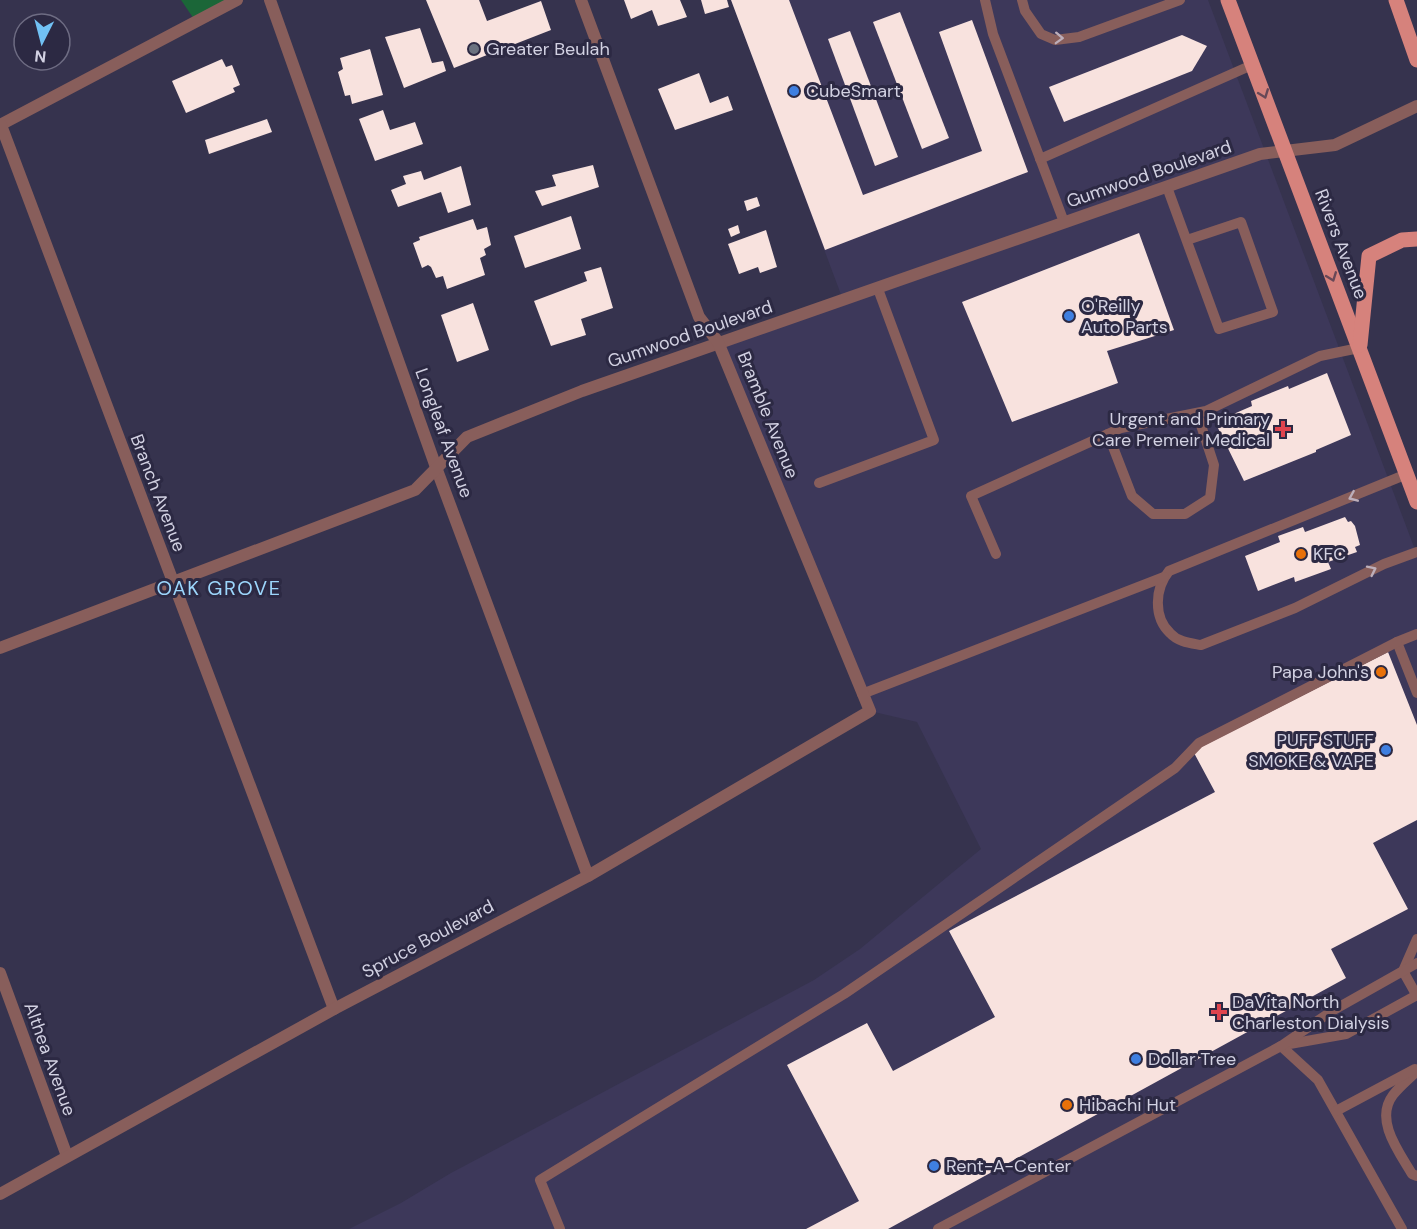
<svg xmlns="http://www.w3.org/2000/svg" width="1417" height="1229" viewBox="0 0 1417 1229" font-family="'DM Sans',sans-serif">
  <style>
    .built { fill: #3d385a }
    .green { fill: #1b6638 }
    .building { fill: #f8e2de }
    .lines { fill: none; stroke-linecap: round; stroke-linejoin: round }
    .lane { stroke: #885e5b; stroke-width: 10 }
    .street { stroke: #885e5b; stroke-width: 12 }
    .primary { stroke: #d6827c; stroke-width: 15 }
    .oneway { stroke: #bcaeba }
    .oneway2 { stroke: #684857 }
    .worship-dot { fill: #6b7280; stroke: #2c2943; stroke-width: 2 }
    .shop-dot { fill: #3f7fe0; stroke: #2c2943; stroke-width: 2 }
    .health-dot { fill: #e0444e; stroke: #2c2943; stroke-width: 2 }
    .food-dot { fill: #e8710a; stroke: #2c2943; stroke-width: 2 }
    .labels { text-anchor: middle; stroke-width: 6; stroke-linejoin: round; paint-order: stroke }
    .poi-label { font-size: 18px; fill: #d2d1e2; stroke: #2c2943; text-anchor: start }
    .street-label { font-size: 18px; fill: #d2d1e2; stroke: #2c2943 }
    .neighbourhood-label { font-size: 20px; letter-spacing: 1.5px; fill: #9cd6fc; stroke: #2c2943 }
  </style>
  <rect width="100%" height="100%" fill="#36334e"/>
  <path class="built" d="M731,0H1208L1417,555V1229H349L401,1203L451,1173L814,980L860,949L981,849L917,722L870,711L718,342L843,300Z"/>
  <path class="green" d="M181,0H237L196,22Z"/>
  <g class="building">
    <path d="M426,0H479L487,21L541,1L551,30L454,68Z"/>
    <path d="M624,0H680L687,17L658,26L652,10L631,19Z"/>
    <path d="M701,0H727L729,7L705,14Z"/>
    <path d="M731,0H789L863,195L982,151L939,32L972,20L1028,172L825,250Z"/>
    <path d="M900,12L949,138L922,149L873,22Z"/>
    <path d="M420,28L432,63L443,61L446,71L404,88L385,37Z"/>
    <path d="M850,31L898,157L875,166L828,39Z"/>
    <path d="M1182,35L1207,46L1192,71L1064,122L1049,87Z"/>
    <path d="M370,49L383,95L352,104L350,95L345,96L338,72L343,69L340,58Z"/>
    <path d="M222,59L226,67L232,65L240,85L233,88L235,92L186,113L172,81Z"/>
    <path d="M699,73L710,103L728,96L733,110L675,130L658,89Z"/>
    <path d="M383,110L390,130L415,122L423,144L375,161L359,119Z"/>
    <path d="M267,119L272,132L209,154L205,140Z"/>
    <path d="M593,165L599,187L542,206L535,191L556,186L552,175Z"/>
    <path d="M461,166L471,205L448,213L441,192L398,207L391,190L406,184L403,176L421,171L424,180Z"/>
    <path d="M757,197L760,206L747,211L744,201Z"/>
    <path d="M571,216L581,249L525,268L514,236Z"/>
    <path d="M473,219L477,230L487,227L491,245L484,249L486,255L480,258L485,275L447,289L443,276L436,278L431,267L428,265L422,268L413,243L420,240L419,237Z"/>
    <path d="M738,225L740,233L731,237L728,229Z"/>
    <path d="M766,230L777,267L760,273L758,267L739,274L728,244Z"/>
    <path d="M1139,233L1174,330L1107,351L1118,383L1012,422L962,302Z"/>
    <path d="M601,267L613,308L581,319L586,335L551,346L534,301L587,281L584,272Z"/>
    <path d="M473,303L489,350L457,362L441,315Z"/>
    <path d="M1327,373L1351,435L1316,450V452L1244,481L1215,422L1252,406L1251,401L1288,386L1289,389Z"/>
    <path d="M1345,517L1348,522L1351,521L1355,526L1360,545L1355,547L1357,552L1328,562L1331,569L1295,582L1294,577L1258,591L1245,556L1280,542L1278,536L1303,527L1305,532Z"/>
    <path d="M1388,652L1417,725V820L1373,843L1408,909L1331,949L1346,978L888,1229H806L859,1201L787,1065L867,1023L893,1071L995,1017L949,931L1215,792L1193,751Z"/>
  </g>
  <g class="lines">
    <g class="lane">
      <path d="M985,0L993,34L1064,222"/>
      <path d="M1022,0L1025,11L1041,34L1055,40L1079,37L1180,0"/>
      <path d="M1040,159L1252,65"/>
      <path d="M1167,187L1219,329L1273,312L1241,222L1187,240"/>
      <path d="M1108,434L1132,496L1153,514H1185L1210,498L1214,465L1197,413"/>
      <path d="M1407,474L1169,571C1155,588 1153,617 1170,633C1178,642 1190,643 1201,645L1295,608L1384,564L1417,552"/>
      <path d="M819,483L934,440L878,289"/>
      <path d="M996,554L971,496L1121,428L1206,411L1320,356L1359,348"/>
      <path d="M1417,634L1397,642L1417,693"/>
      <path d="M862,694L1164,577"/>
      <path d="M1417,939L1403,971L1417,996"/>
      <path d="M1284,1045L1346,1034L1417,995"/>
      <path d="M1281,1046L1318,1080L1402,1229"/>
      <path d="M1417,1071C1409,1079 1400,1086 1393,1095C1374,1120 1399,1152 1412,1174L1417,1176"/>
      <path d="M1336,1111L1415,1069"/>
      <path d="M560,1229L540,1180L844,994L1175,768L1199,743L1397,642"/>
      <path d="M938,1229L1281,1046L1332,1011L1417,963"/>
    </g>
    <g class="street">
      <path d="M270,0L437,470L588,876"/>
      <path d="M0,125L237,0"/>
      <path d="M1,125L334,1009"/>
      <path d="M0,648L415,490L467,437L582,391L1260,154L1335,145L1417,106"/>
      <path d="M0,973L67,1156"/>
      <path d="M0,1194L334,1009L588,876L870,711L718,342L699,317L581,0"/>
    </g>
    <g class="primary">
      <path d="M1228,0L1417,502"/>
      <path d="M1396,0L1417,60"/>
      <path d="M1360,345L1369,256L1402,240L1417,239"/>
    </g>
  </g>
  <defs><path id="oneway-chevron" d="M-2-3.5L2.5 0L-2 3.5" fill="none" stroke-width="1.6" stroke-linecap="round" stroke-linejoin="round" transform="scale(1.5)"/></defs>
  <g class="oneway">
    <use href="#oneway-chevron" transform="translate(1059 38) rotate(2)"/>
    <use href="#oneway-chevron" transform="translate(1353 497) rotate(157)"/>
    <use href="#oneway-chevron" transform="translate(1372 570) rotate(-26)"/>
  </g>
  <g class="oneway2">
    <use href="#oneway-chevron" transform="translate(1264 94) rotate(69)"/>
    <use href="#oneway-chevron" transform="translate(1332 277) rotate(69)"/>
  </g>
  <circle class="worship-dot" cx="474" cy="49" r="6"/>
  <g class="shop-dot">
    <circle cx="794" cy="91" r="6"/>
    <circle cx="1069" cy="316" r="6"/>
    <circle cx="1386" cy="750" r="6"/>
    <circle cx="1136" cy="1059" r="6"/>
    <circle cx="934" cy="1166" r="6"/>
  </g>
  <g class="health-dot">
    <path d="M1280 420h6v6h6v6h-6v6h-6v-6h-6v-6h6z"/>
    <path d="M1216 1003h6v6h6v6h-6v6h-6v-6h-6v-6h6z"/>
  </g>
  <g class="food-dot">
    <circle cx="1301" cy="554" r="6"/>
    <circle cx="1381" cy="672" r="6"/>
    <circle cx="1067" cy="1105" r="6"/>
  </g>
  <g class="labels">
    <g class="poi-label">
      <text x="486" y="55">Greater Beulah</text>
      <text x="806" y="97">CubeSmart</text>
      <text x="1081" y="312">O'Reilly<tspan x="1081" dy="21">Auto Parts</tspan></text>
      <text x="1270" y="425" text-anchor="end">Urgent and Primary<tspan x="1270" dy="21">Care Premeir Medical</tspan></text>
      <text x="1313" y="560">KFC</text>
      <text x="1369" y="678" text-anchor="end">Papa John's</text>
      <text x="1374" y="746" text-anchor="end">PUFF STUFF<tspan x="1374" dy="21">SMOKE &amp; VAPE</tspan></text>
      <text x="1232" y="1008">DaVita North<tspan x="1232" dy="21">Charleston Dialysis</tspan></text>
      <text x="1148" y="1065">Dollar Tree</text>
      <text x="1079" y="1111">Hibachi Hut</text>
      <text x="946" y="1172">Rent-A-Center</text>
    </g>
    <g class="street-label">
      <text transform="translate(1149 174) rotate(-19)" y="6">Gumwood Boulevard</text>
      <text transform="translate(1341 244) rotate(69)" y="6">Rivers Avenue</text>
      <text transform="translate(690 334) rotate(-19)" y="6">Gumwood Boulevard</text>
      <text transform="translate(768 415) rotate(68)" y="6">Bramble Avenue</text>
      <text transform="translate(444 433) rotate(70)" y="6">Longleaf Avenue</text>
      <text transform="translate(158 493) rotate(69)" y="6">Branch Avenue</text>
      <text transform="translate(428 939) rotate(-28)" y="6">Spruce Boulevard</text>
      <text transform="translate(50 1059) rotate(70)" y="6">Althea Avenue</text>
    </g>
    <g class="neighbourhood-label">
      <text x="219" y="595">OAK GROVE</text>
    </g>
  </g>
  <g transform="translate(42 42) rotate(186)"><circle r="28" fill="#2c2943" stroke="#6e6c83" stroke-width="1.5"/>
  <path d="M0-4.5L10 22L0 15L-10 22Z" fill="#71c1f4"/>
  <text y="-9" font-size="16" font-weight="bold" text-anchor="middle" fill="#d2d1e2">N</text>
  </g>
</svg>
